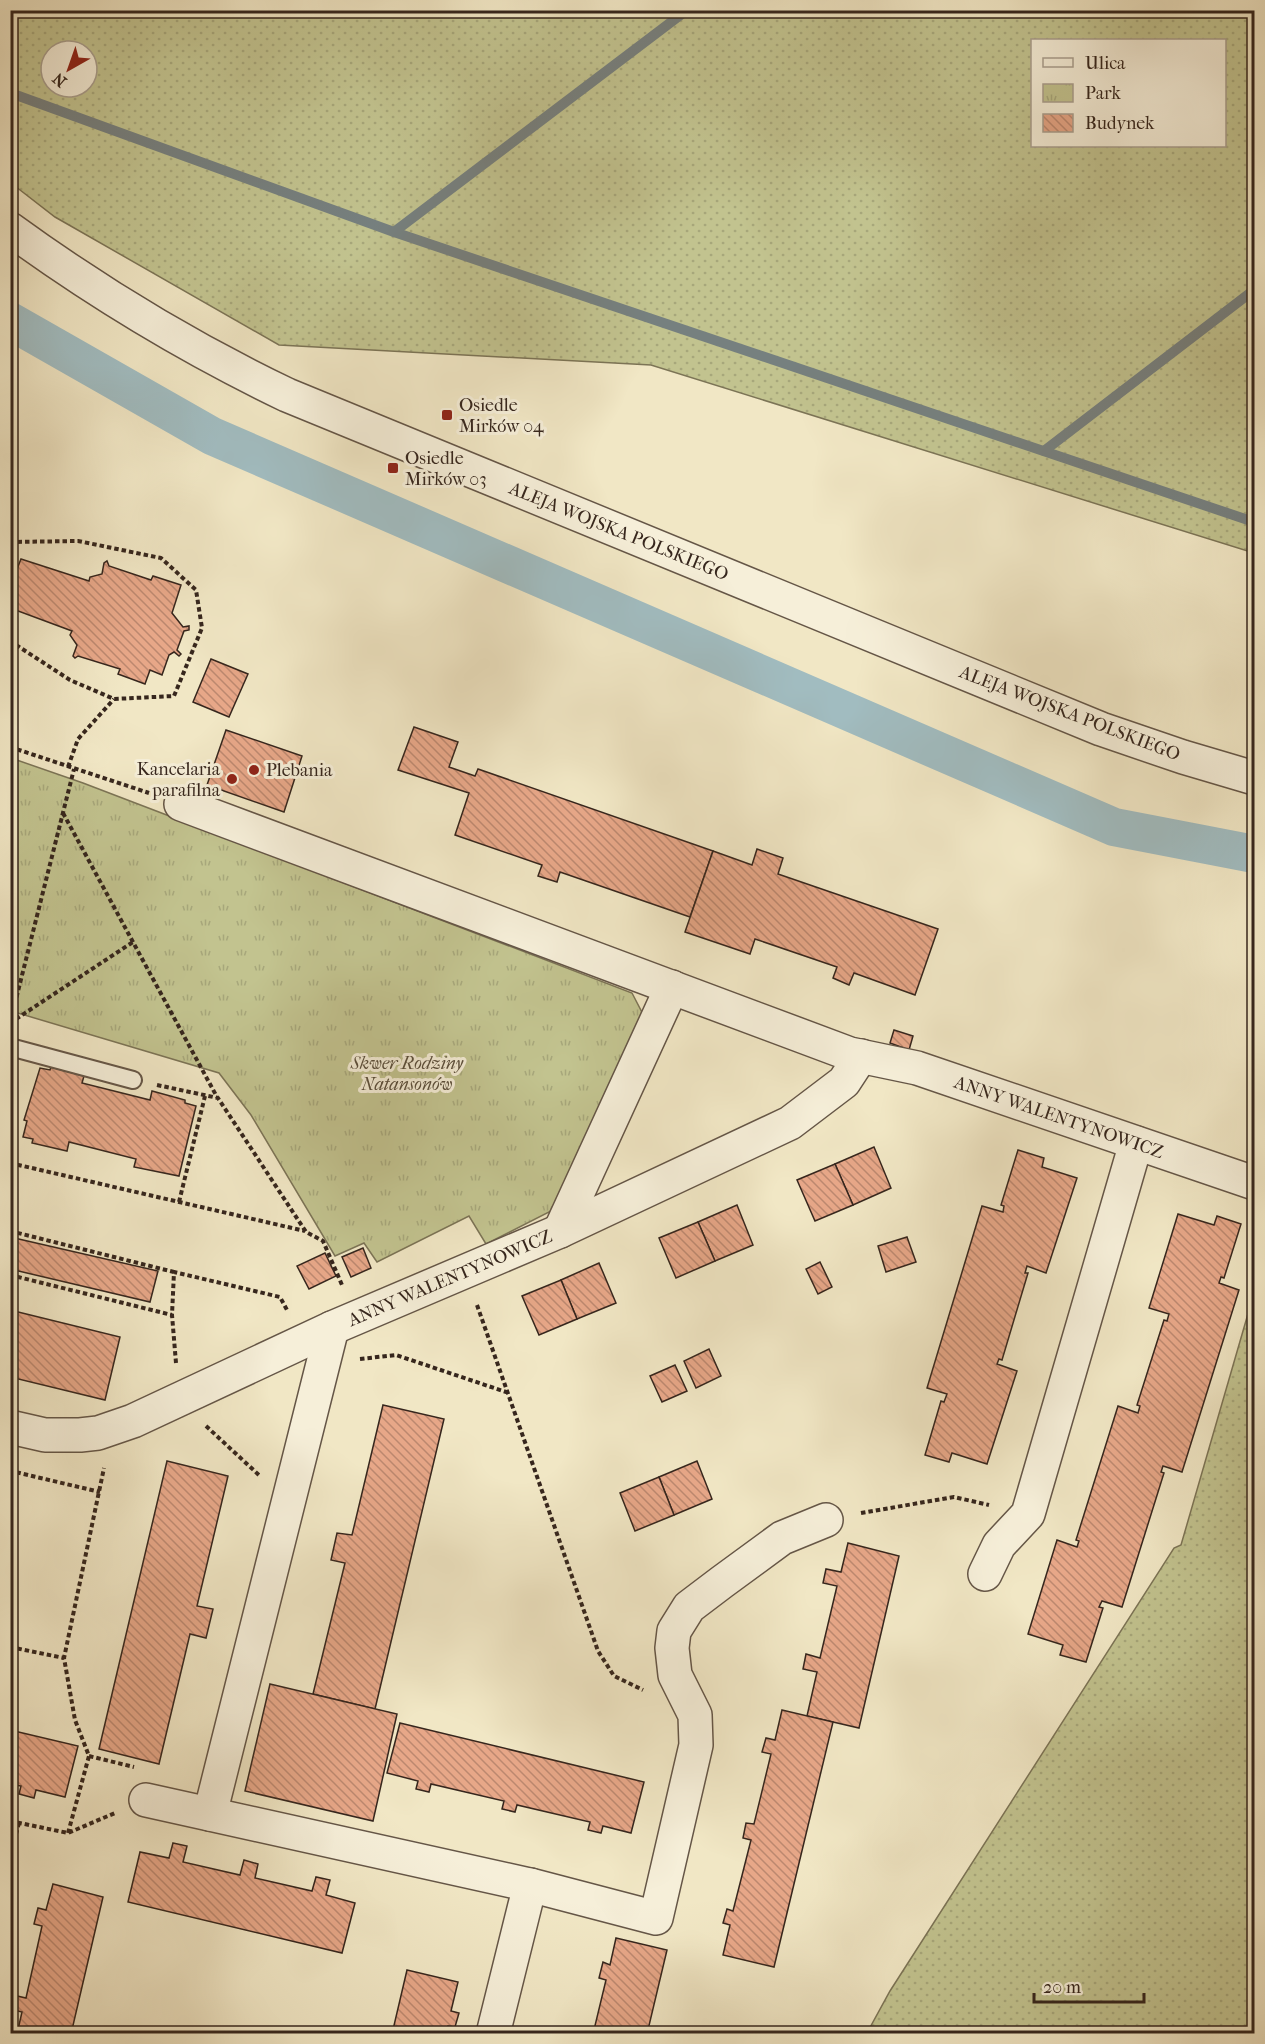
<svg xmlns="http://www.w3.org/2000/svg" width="1265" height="2044" viewBox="0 0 1265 2044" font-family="'IM FELL French Canon',serif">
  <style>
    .grass { fill: url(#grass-dots); stroke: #7c7456; stroke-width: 1.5; fill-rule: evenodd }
    .park { fill: url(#park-tufts); stroke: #7c7456; stroke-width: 1.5 }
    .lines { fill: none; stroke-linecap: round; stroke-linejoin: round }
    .stream { stroke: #76807f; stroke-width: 10 }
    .canal { stroke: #a1bcc0; stroke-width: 38 }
    .building { fill: url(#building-back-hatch); stroke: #36261d; stroke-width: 1.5 }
    .service-casing { stroke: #655647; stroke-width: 20 }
    .minor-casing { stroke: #655647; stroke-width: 36 }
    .tertiary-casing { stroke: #655647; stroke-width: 36 }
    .path { stroke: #36261d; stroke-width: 4; stroke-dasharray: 4.5 3; stroke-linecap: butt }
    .service { stroke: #f6efd9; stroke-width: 16 }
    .minor { stroke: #f6efd9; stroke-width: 33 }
    .tertiary { stroke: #f6efd9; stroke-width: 33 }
    .poi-dot { fill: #8f2418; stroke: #f6efd9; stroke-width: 2 }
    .labels { text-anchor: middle; stroke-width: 6; stroke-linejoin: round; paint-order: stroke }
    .poi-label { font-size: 18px; fill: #36261d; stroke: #f6efd9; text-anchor: start }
    .street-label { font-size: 18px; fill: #36261d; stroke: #f6efd9 }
    .park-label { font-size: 18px; font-style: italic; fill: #594d3a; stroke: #f6efd9 }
  </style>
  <defs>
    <pattern id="grass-dots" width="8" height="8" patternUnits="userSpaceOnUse" patternTransform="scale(1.5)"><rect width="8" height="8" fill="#c2c38f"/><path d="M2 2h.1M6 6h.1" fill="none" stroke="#a7a77b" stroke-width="1.8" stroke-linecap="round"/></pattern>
    <pattern id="park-tufts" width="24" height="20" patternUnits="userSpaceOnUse" patternTransform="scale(1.5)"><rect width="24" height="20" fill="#c2c38f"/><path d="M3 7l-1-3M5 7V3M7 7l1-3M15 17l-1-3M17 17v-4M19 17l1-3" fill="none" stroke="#a7a77b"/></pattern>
    <pattern id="building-back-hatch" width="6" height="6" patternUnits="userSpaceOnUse" patternTransform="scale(1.5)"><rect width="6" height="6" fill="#e7a788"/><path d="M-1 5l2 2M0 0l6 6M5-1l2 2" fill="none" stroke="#bc886f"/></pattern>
  </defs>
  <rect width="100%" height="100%" fill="#f1e7c5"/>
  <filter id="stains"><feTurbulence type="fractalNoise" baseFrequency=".00333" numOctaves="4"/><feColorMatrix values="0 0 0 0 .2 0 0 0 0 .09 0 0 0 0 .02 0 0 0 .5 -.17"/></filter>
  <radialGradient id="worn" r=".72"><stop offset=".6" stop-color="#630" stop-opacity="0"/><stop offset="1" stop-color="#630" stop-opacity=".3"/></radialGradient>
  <g class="grass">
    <path d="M10,11H1254V553L651,365L279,345L55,217L11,183ZM1032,40H1224V146H1032ZM51,51H87V87H51Z"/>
    <path d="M1254,1293V2033H867L890,1991L1174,1548L1181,1545Z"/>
  </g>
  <path class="park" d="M11,758L83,783L632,993L646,1020L553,1210L486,1244L469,1216L377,1262L364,1243L335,1256L251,1115L219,1073L11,1011Z"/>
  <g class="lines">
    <g class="stream">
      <path d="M16,95L394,232L1254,522"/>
      <path d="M394,232L687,10"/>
      <path d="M1044,451L1254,290"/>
    </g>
    <path class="canal" d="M10,321L212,436L1114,827L1254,854"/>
  </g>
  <g class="building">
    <path d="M21,559L89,581L90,577L102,574L104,563L107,561L109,566L151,580L153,576L181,585L172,613L183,627L189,626V630L184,631L177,650L181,654L179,656L174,652L169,655L162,675L150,670L145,684L118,674L120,669L78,656L75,658L73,656L77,645L70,635L72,631L10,608V566L17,569Z"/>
    <path d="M211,659L248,674L229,717L193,702Z"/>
    <path d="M414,727L458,742L449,767L475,776L478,769L713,851L690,917L560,872L557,882L538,876L542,865L455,835L469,793L398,770Z"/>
    <path d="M226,730L302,756L284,812L207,785Z"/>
    <path d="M757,849L783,858L778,874L938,929L915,995L854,973L849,985L833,978L837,967L755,939L750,954L685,932L713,851L752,865Z"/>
    <path d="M894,1030L913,1036L909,1050L890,1043Z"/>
    <path d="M51,1067L84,1076L82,1083L150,1100L152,1091L185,1100V1103L196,1106L179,1176L134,1167L136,1159L69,1142L67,1151L32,1143L33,1139L23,1137L27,1121L24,1120L40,1068L50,1070Z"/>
    <path d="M874,1147L891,1188L853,1205L835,1164Z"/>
    <path d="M1018,1150L1044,1158L1042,1167L1077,1178L1046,1273L1027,1266L1025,1273H1028L1002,1360L999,1359L997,1364L1017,1371L987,1464L952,1453L949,1462L925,1455L941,1401L944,1402L947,1394L927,1388L982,1206L1003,1212L1004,1206L1001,1205Z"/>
    <path d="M835,1164L853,1205L815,1221L797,1180Z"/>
    <path d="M737,1205L753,1245L715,1261L698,1222Z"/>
    <path d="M1178,1214L1214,1225L1217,1216L1241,1224L1224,1278L1221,1277L1219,1283L1239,1290L1182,1472L1163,1466L1161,1472L1164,1473L1122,1607L1102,1601L1099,1607L1103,1608L1086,1662L1060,1655L1063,1645L1028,1634L1057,1540L1077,1547L1079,1541L1076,1540L1118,1406L1138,1413L1140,1406L1137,1405L1164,1320L1167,1321L1169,1314L1149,1308Z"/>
    <path d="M698,1222L715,1261L676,1278L659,1238Z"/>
    <path d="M10,1237L158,1271L150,1302L10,1269Z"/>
    <path d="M907,1237L916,1262L886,1272L878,1246Z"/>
    <path d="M363,1248L371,1268L351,1277L342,1257Z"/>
    <path d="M325,1253L336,1276L309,1289L297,1266Z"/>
    <path d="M820,1262L832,1287L818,1294L806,1269Z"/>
    <path d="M599,1263L616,1303L577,1319L561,1280Z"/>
    <path d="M561,1280L577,1319L539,1335L522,1296Z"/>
    <path d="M10,1310L120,1337L105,1400L10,1377Z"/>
    <path d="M709,1349L721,1376L696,1388L684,1361Z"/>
    <path d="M675,1365L687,1391L662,1402L650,1376Z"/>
    <path d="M383,1405L444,1419L375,1709L313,1694L345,1563L331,1560L337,1533L352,1535Z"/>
    <path d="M167,1461L228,1476L197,1606L213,1609L206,1638L190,1634L159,1764L99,1749Z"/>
    <path d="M697,1461L712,1499L674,1515L659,1477Z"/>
    <path d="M659,1477L674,1515L635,1531L620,1493Z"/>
    <path d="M848,1543L899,1556L859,1728L807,1716L817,1672L803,1669L806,1654L820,1658L837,1586L823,1583L826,1569L841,1572Z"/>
    <path d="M270,1684L397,1714L373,1821L245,1791Z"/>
    <path d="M782,1710L833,1722L774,1967L723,1955L730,1925L723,1923L727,1909L733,1911L751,1840L743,1838L746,1823L754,1824L771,1754L762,1752L766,1738L775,1740Z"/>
    <path d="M400,1723L644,1782L631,1833L603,1826L601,1833L588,1830L590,1822L517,1805L515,1812L502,1809L504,1801L431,1784L429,1792L416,1789L418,1781L387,1773Z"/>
    <path d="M10,1730L78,1746L65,1797L36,1790L34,1798L19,1794L21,1786L10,1784Z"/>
    <path d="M173,1843L187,1846L183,1862L240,1875L244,1860L258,1864L255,1878L312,1891L316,1877L330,1880L326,1895L355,1903L342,1953L128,1902L140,1852L169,1858Z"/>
    <path d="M53,1884L103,1897L71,2034H17L22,2012L14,2010L17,1996L26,1998L42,1926L34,1924L38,1908L46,1910Z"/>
    <path d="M616,1938L667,1950L647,2034H593L606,1980L599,1978L603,1962L610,1965Z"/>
    <path d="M407,1970L458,1982L451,2011L459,2013L455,2027L448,2026L446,2034H392Z"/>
  </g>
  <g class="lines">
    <g class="service-casing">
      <path id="service" d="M10,1047L133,1080"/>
    </g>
    <g class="minor-casing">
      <g id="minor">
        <path d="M181,804L850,1054L917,1068L1254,1183"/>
        <path d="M560,1231L672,987"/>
        <path d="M10,1427L45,1435H80L98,1433L133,1421L332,1328L560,1231L790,1123L844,1082L861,1056"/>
        <path d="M985,1574L999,1545L1028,1514L1136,1143"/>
        <path d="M146,1800L530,1885L656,1918L696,1745L695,1715L675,1675L672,1648L674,1631L689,1607L722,1582L782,1538L826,1520"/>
        <path d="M210,1814L332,1328"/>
        <path d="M493,2034L530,1885"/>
      </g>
    </g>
    <g class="tertiary-casing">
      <path id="tertiary" d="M10,229C98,293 189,348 287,395L1101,729L1183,757L1254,778"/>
    </g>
    <g class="path">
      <path d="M10,542L78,541L161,558L196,590L202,628L174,696L114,699L70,680L10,641"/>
      <path d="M10,747L149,793"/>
      <path d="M68,767L78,739L114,699"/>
      <path d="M63,813L217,1097"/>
      <path d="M11,1019L74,769"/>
      <path d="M16,1019L133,942"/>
      <path d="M157,1085L218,1098L306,1232L323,1241L342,1285"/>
      <path d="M10,1096L16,1076"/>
      <path d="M10,1163L305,1231"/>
      <path d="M179,1202L205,1096"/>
      <path d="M10,1231L174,1272"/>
      <path d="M10,1275L172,1315"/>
      <path d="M477,1305L598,1651L614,1676L643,1690"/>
      <path d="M360,1359L396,1355L509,1393"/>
      <path d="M176,1363L172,1315L174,1272L280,1297L287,1310"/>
      <path d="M206,1426L260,1476"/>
      <path d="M14,1462L11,1471L100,1492"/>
      <path d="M861,1513L954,1497L989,1505"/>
      <path d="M10,1647L64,1658"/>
      <path d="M89,1756L134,1767"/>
      <path d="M10,1821L68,1833L115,1813"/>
      <path d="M68,1833L89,1756L75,1720L64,1658L104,1468"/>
      <path d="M10,1856L19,1823"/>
    </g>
    <use href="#service" class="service"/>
    <use href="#minor" class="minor"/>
    <use href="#tertiary" class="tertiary"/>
  </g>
  <g class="poi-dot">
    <rect x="441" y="409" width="12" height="12" rx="3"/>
    <rect x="387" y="462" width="12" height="12" rx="3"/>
    <circle cx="254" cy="770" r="6"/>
    <circle cx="232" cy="779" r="6"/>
  </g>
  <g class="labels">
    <g class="poi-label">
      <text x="459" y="411">Osiedle<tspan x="459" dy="21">Mirków 04</tspan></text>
      <text x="405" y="464">Osiedle<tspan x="405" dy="21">Mirków 03</tspan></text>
      <text x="220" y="775" text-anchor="end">Kancelaria<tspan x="220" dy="21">parafilna</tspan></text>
      <text x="266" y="776">Plebania</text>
    </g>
    <g class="street-label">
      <text transform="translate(619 531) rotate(22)" y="6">ALEJA WOJSKA POLSKIEGO</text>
      <text transform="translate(1070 713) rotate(21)" y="6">ALEJA WOJSKA POLSKIEGO</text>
      <text transform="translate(1059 1117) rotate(19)" y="6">ANNY WALENTYNOWICZ</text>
      <text transform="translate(450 1278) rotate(-23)" y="6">ANNY WALENTYNOWICZ</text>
    </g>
    <g class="park-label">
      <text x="407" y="1069">Skwer Rodziny<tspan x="407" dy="21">Natansonów</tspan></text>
    </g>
  </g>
  <rect width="1265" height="2044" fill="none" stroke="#f1e7c5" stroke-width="36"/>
  <rect x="12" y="12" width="1241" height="2020" fill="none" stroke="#36261d" stroke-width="3"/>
  <rect x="18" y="18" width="1229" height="2008" fill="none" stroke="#36261d" stroke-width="1.5"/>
  <rect x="1031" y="39" width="195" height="108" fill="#f6efd9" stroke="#a99f8e" stroke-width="1.5"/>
  <rect x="1043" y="58" width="30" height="9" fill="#f6efd9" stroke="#a99f8e" stroke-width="1.5"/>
  <text x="1085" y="69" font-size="18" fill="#36261d">Ulica</text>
  <rect x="1043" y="84" width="30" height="18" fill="url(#park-tufts)" stroke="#a99f8e" stroke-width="1.5"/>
  <text x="1085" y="99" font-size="18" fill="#36261d">Park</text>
  <rect x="1043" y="114" width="30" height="18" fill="url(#building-back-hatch)" stroke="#a99f8e" stroke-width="1.5"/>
  <text x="1085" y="129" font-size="18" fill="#36261d">Budynek</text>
  <g transform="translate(69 69) rotate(220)"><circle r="28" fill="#f6efd9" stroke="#a99f8e" stroke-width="1.5"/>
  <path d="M0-4.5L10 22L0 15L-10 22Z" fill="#8f2418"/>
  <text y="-9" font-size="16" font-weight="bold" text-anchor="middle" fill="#36261d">N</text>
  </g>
  <path d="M1034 1993v9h110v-9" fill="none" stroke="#36261d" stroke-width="3"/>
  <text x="1043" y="1993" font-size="18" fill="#36261d" stroke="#f6efd9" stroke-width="4.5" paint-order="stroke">20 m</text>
  <rect width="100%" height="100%" filter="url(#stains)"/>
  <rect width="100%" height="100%" fill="url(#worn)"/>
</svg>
